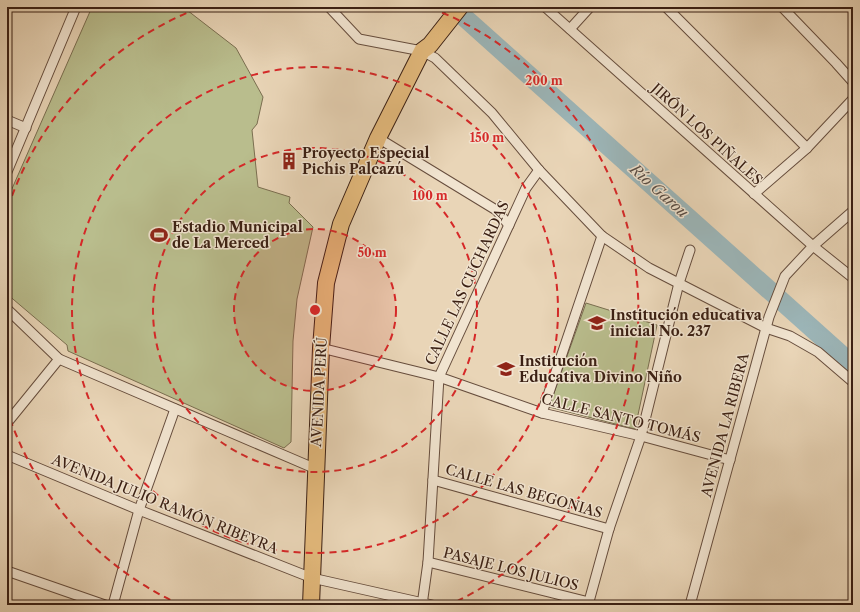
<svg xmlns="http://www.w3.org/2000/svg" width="860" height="612" viewBox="0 0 860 612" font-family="'Libre Caslon Text',serif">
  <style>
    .green { fill: #b9bd8d; stroke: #7a6e50 }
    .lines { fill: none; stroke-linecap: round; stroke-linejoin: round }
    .river { stroke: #9cb6b9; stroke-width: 19 }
    .street-casing { stroke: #664d3d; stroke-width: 11 }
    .highway-casing { stroke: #3b2014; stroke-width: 18 }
    .street { stroke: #f1e4d0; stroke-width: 9 }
    .highway { stroke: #e4ba7c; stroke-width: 16 }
    .ring { fill: none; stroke: #d62828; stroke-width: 2; stroke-dasharray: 7 5 }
    .labels { text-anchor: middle; stroke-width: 3; stroke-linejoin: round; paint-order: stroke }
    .street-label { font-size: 14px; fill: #3b2014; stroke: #f1e4d0 }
    .poi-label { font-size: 14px; font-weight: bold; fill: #3b2014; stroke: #f1e4d0; text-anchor: start }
    .water-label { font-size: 15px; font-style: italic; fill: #584d46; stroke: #f1e4d0 }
    .centre { fill: #d62828; stroke: #f1e4d0; stroke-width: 2 }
    .ring-label { font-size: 12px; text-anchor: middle; font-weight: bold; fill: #d62828; stroke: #f1e4d0; stroke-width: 3; stroke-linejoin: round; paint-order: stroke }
  </style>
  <rect width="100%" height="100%" fill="#e9d5b7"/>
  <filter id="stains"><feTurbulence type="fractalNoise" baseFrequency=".005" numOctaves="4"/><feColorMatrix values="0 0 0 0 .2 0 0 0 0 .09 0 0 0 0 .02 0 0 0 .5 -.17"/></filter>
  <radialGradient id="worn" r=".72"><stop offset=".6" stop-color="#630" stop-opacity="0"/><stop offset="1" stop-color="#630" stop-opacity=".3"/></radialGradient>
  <g class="green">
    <path d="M92,7H183L236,48L263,97L257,124L252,130L258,187L290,197L289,203L313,227L297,299L293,341L291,442L284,448L68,351L67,345L7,294V200Z"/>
    <path d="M586,303L657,325L635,429L549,407Z"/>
  </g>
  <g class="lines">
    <path class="river" d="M465,18L853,365"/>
    <g class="street-casing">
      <g id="street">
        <path d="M329,7L359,39L422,51L435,58L492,113L539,170L602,236L649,268L766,328L790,336L818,352L853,382"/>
        <path d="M545,7L813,246L853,278"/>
        <path d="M666,7L807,148"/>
        <path d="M782,7L836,63L853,82"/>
        <path d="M570,29L590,7"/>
        <path d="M7,120L26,128"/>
        <path d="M378,138L496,210L509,225"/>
        <path d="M7,172L76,7"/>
        <path d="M754,194L807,148L853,99"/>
        <path d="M7,309L59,359L316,469"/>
        <path d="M321,348L439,377L542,413L641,436L730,460"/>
        <path d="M542,413L602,236"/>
        <path d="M7,423L59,359"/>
        <path d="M7,455L139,510L312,578L432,605"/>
        <path d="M433,480L609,529"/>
        <path d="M428,562L589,602"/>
        <path d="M7,571L105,605"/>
        <path d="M113,605L139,510L175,409"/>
        <path d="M422,605L428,562L439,377L526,188L539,170"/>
        <path d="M588,605L609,529L641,436L679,283L690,250"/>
        <path d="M690,605L769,317L785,276L813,246L853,211"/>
      </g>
    </g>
    <g class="highway-casing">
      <path id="highway" d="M311,605L321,348L326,283L341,224L378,138L422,51L430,45L460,7"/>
    </g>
    <use href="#street" class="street"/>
    <use href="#highway" class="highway"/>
  </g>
  <circle cx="315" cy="310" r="81" fill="#d62828" fill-opacity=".12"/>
  <g class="ring">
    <circle cx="315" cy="310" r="81"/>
    <circle cx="315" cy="310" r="162"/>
    <circle cx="315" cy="310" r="243"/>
    <path d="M181 605A324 324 0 0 1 8 413M8 207A324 324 0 0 1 199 8M431 8A324 324 0 0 1 449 605"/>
  </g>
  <defs>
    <g id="building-bare" transform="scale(1.38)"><path d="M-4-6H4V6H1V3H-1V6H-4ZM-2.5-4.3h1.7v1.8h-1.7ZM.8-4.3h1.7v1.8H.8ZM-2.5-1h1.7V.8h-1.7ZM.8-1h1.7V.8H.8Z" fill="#8f2418" stroke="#f1e4d0" stroke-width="2.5" paint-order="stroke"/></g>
    <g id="stadium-bare" transform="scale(1.38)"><path d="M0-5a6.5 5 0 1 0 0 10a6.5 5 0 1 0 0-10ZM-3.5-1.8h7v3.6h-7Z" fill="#8f2418" stroke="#f1e4d0" stroke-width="2.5" paint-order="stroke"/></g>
    <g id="school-bare" transform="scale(1.38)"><path d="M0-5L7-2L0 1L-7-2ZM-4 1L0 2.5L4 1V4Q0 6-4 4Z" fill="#8f2418" stroke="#f1e4d0" stroke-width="2.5" paint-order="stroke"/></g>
  </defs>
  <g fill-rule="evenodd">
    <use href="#building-bare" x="289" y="161"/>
    <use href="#stadium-bare" x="159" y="235"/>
    <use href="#school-bare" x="597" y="323"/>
    <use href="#school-bare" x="506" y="369"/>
  </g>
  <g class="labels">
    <g class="street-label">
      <text transform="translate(707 134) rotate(42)" y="5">JIRÓN LOS PIÑALES</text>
      <text transform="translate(467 283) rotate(-65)" y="5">CALLE LAS CUCHARDAS</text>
      <text transform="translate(319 392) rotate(-87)" y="5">AVENIDA PERÚ</text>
      <text transform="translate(621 418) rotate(14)" y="5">CALLE SANTO TOMÁS</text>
      <text transform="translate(725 425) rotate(-75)" y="5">AVENIDA LA RIBERA</text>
      <text transform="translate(524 491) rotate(16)" y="5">CALLE LAS BEGONIAS</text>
      <text transform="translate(165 504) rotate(22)" y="5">AVENIDA JULIO RAMÓN RIBEYRA</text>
      <text transform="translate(511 569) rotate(14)" y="5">PASAJE LOS JULIOS</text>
    </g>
    <g class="poi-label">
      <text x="302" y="158">Proyecto Especial<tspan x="302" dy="16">Pichis Palcazú</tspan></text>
      <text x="172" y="232">Estadio Municipal<tspan x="172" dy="16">de La Merced</tspan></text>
      <text x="610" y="320">Institución educativa<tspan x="610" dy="16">inicial No. 237</tspan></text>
      <text x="519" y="366">Institución<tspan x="519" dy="16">Educativa Divino Niño</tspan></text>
    </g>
    <g class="water-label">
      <text transform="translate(659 191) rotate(42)" y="5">Río Garou</text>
    </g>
  </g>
  <circle cx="315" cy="310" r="6" class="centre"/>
  <g class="ring-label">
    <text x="544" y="85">200 m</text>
    <text x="487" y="142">150 m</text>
    <text x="430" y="200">100 m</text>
    <text x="372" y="257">50 m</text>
  </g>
  <rect width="860" height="612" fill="none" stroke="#e9d5b7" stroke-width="24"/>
  <rect x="8" y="8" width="844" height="596" fill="none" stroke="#3b2014" stroke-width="2"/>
  <rect x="12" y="12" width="836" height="588" fill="none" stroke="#3b2014"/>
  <rect width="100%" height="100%" filter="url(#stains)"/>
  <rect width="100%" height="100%" fill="url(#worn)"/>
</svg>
